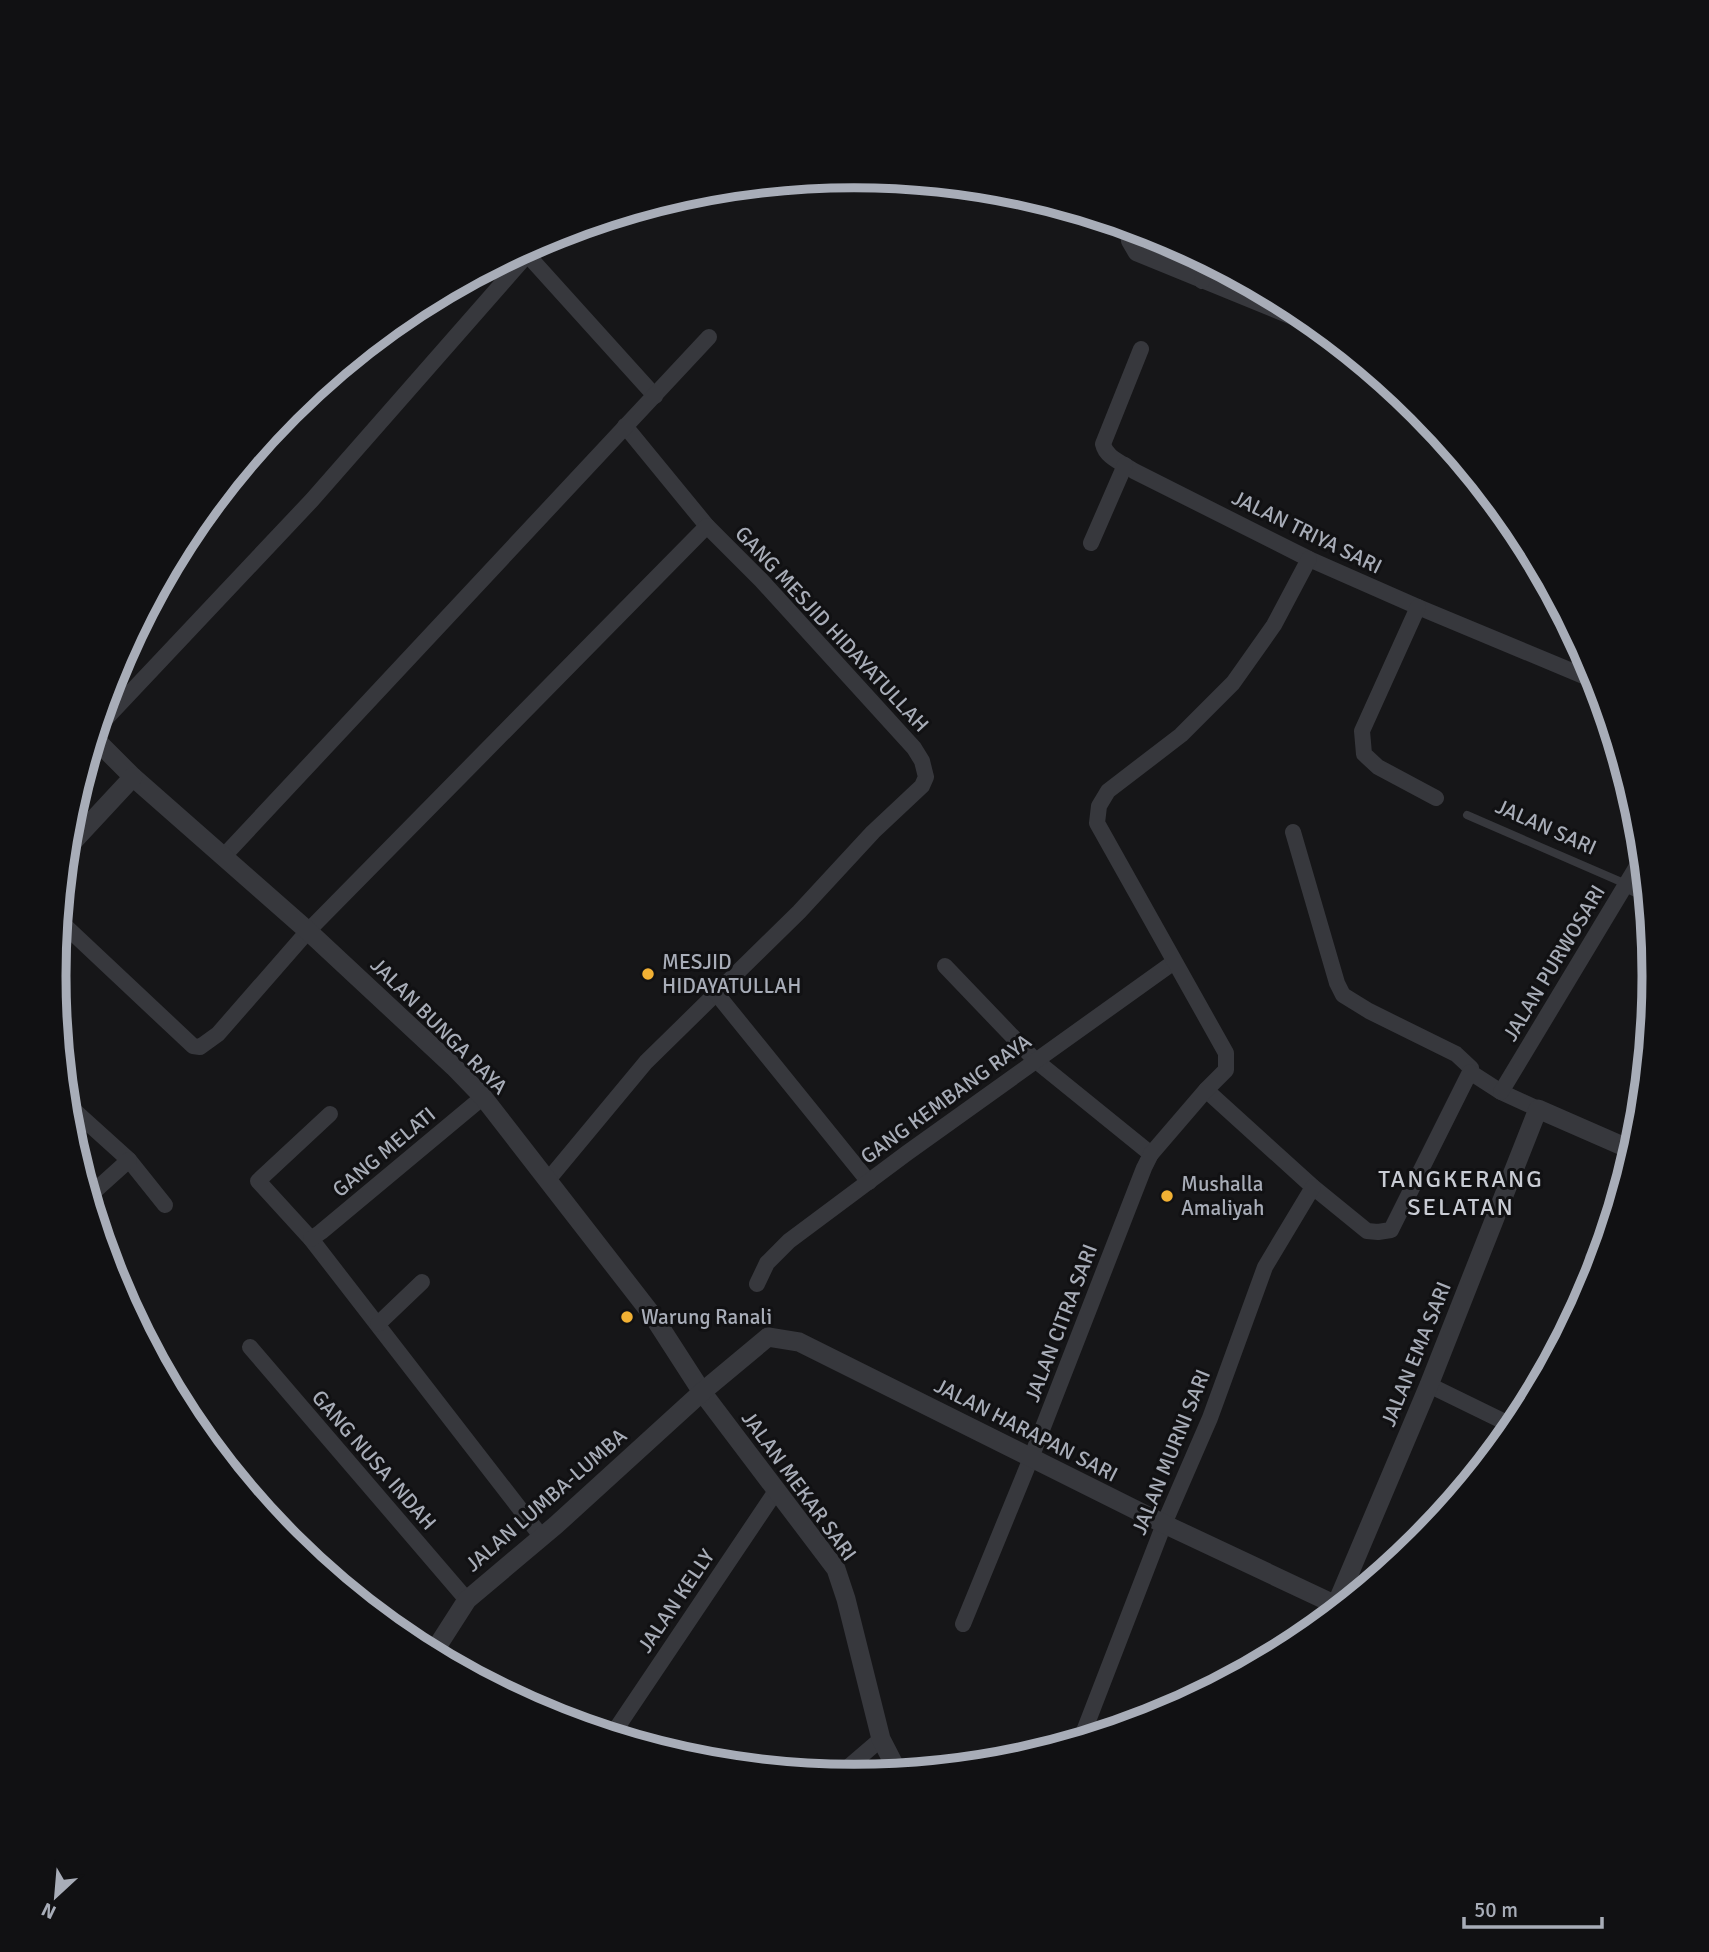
<svg xmlns="http://www.w3.org/2000/svg" width="1709" height="1952" viewBox="0 0 1709 1952" font-family="Signika,sans-serif">
  <style>
    .lines { fill: none; stroke-linecap: round; stroke-linejoin: round }
    .service { stroke: #37383d; stroke-width: 8 }
    .minor { stroke: #37383d; stroke-width: 16 }
    .tertiary { stroke: #37383d; stroke-width: 19 }
    .poi-dot { fill: #f2b134; stroke: #111113; stroke-width: 2.5 }
    .labels { text-anchor: middle; stroke-width: 6; stroke-linejoin: round; paint-order: stroke }
    .street-label { font-size: 21px; fill: #a8adb8; stroke: #111113 }
    .poi-label { font-size: 21px; fill: #a8adb8; stroke: #111113; text-anchor: start }
    .quarter-label { font-size: 24px; letter-spacing: 2px; fill: #c9ccd4; stroke: #111113 }
    .rim { fill: none; stroke: #a8adb8; stroke-width: 9 }
  </style>
  <rect width="100%" height="100%" fill="#161618"/>
  <g class="lines">
    <path class="service" d="M1467,815L1626,884"/>
    <g class="minor">
      <path d="M1127,226L1129,241L1136,253L1322,329"/>
      <path d="M523,250L655,396"/>
      <path d="M1202,281L1209,262"/>
      <path d="M1141,349L1103,444C1106,458 1123,463 1134,471L1309,559L1418,607L1598,682"/>
      <path d="M625,426L707,526"/>
      <path d="M1091,543L1125,465"/>
      <path d="M1418,607L1362,731L1364,754L1378,767L1436,798"/>
      <path d="M97,728L312,500L527,255"/>
      <path d="M1293,832L1337,983L1343,995L1369,1011L1456,1054L1471,1068L1470,1072"/>
      <path d="M223,857L709,337"/>
      <path d="M1626,884L1647,894"/>
      <path d="M60,921L193,1046L200,1047L218,1034L308,931L707,526L761,580L914,748L922,761L926,777L922,786L873,832L799,912L646,1062L548,1180"/>
      <path d="M945,966L1035,1060L1151,1154"/>
      <path d="M716,993L869,1182"/>
      <path d="M1206,1090L1313,1187L1367,1231L1378,1232L1391,1230L1470,1072L1501,1092L1538,1109"/>
      <path d="M1501,1092L1643,856"/>
      <path d="M67,1104L129,1160L165,1205"/>
      <path d="M330,1114L258,1181L311,1239L541,1536"/>
      <path d="M89,1196L129,1160"/>
      <path d="M311,1239L321,1232L483,1097"/>
      <path d="M1593,1258L1600,1261"/>
      <path d="M757,1284L767,1263L789,1241L907,1153L1174,962"/>
      <path d="M378,1324L422,1282"/>
      <path d="M250,1347L467,1600"/>
      <path d="M1429,1385L1515,1427"/>
      <path d="M963,1624L1031,1458L1144,1168L1151,1154L1206,1090L1226,1070V1053L1097,823L1099,806L1108,791L1181,735L1233,683L1274,625L1309,559"/>
      <path d="M612,1735L776,1491"/>
      <path d="M1081,1739L1164,1524L1210,1418L1265,1267L1313,1187"/>
      <path d="M839,1775L881,1739"/>
    </g>
    <g class="tertiary">
      <path d="M94,738L133,777L308,931L454,1067L483,1097L653,1316L702,1392L836,1569L846,1599L881,1739L898,1772"/>
      <path d="M67,848L133,777"/>
      <path d="M433,1653L467,1600L556,1525L702,1392L768,1337L799,1342L1164,1524L1336,1605L1429,1385L1538,1109L1634,1151"/>
    </g>
  </g>
  <g class="poi-dot">
    <circle cx="648" cy="974" r="7"/>
    <circle cx="1167" cy="1196" r="7"/>
    <circle cx="627" cy="1317" r="7"/>
  </g>
  <g class="labels">
    <g class="street-label">
      <text transform="translate(1307 532) rotate(26)" y="7">JALAN TRIYA SARI</text>
      <text transform="translate(832 629) rotate(47)" y="7">GANG MESJID HIDAYATULLAH</text>
      <text transform="translate(1546 827) rotate(24)" y="7">JALAN SARI</text>
      <text transform="translate(1554 963) rotate(-59)" y="7">JALAN PURWOSARI</text>
      <text transform="translate(439 1026) rotate(45)" y="7">JALAN BUNGA RAYA</text>
      <text transform="translate(946 1099) rotate(-36)" y="7">GANG KEMBANG RAYA</text>
      <text transform="translate(384 1152) rotate(-40)" y="7">GANG MELATI</text>
      <text transform="translate(1061 1323) rotate(-69)" y="7">JALAN CITRA SARI</text>
      <text transform="translate(1416 1354) rotate(-68)" y="7">JALAN EMA SARI</text>
      <text transform="translate(1026 1430) rotate(27)" y="7">JALAN HARAPAN SARI</text>
      <text transform="translate(1171 1452) rotate(-68)" y="7">JALAN MURNI SARI</text>
      <text transform="translate(374 1460) rotate(49)" y="7">GANG NUSA INDAH</text>
      <text transform="translate(799 1486) rotate(54)" y="7">JALAN MEKAR SARI</text>
      <text transform="translate(546 1500) rotate(-41)" y="7">JALAN LUMBA-LUMBA</text>
      <text transform="translate(676 1601) rotate(-56)" y="7">JALAN KELLY</text>
    </g>
    <g class="poi-label">
      <text x="662" y="969">MESJID<tspan x="662" dy="24">HIDAYATULLAH</tspan></text>
      <text x="1181" y="1191">Mushalla<tspan x="1181" dy="24">Amaliyah</tspan></text>
      <text x="641" y="1324">Warung Ranali</text>
    </g>
    <g class="quarter-label">
      <text x="1461" y="1187">TANGKERANG<tspan x="1461" dy="28">SELATAN</tspan></text>
    </g>
  </g>
  <path d="M0 0H1709V1952H0ZM66 976a788 788 0 1 1 1576 0a788 788 0 1 1-1576 0Z" fill="#111113" fill-rule="evenodd"/>
  <path class="rim" d="M66 976a788 788 0 1 1 1576 0a788 788 0 1 1-1576 0Z"/>
  <g transform="translate(56 1896) rotate(206)" stroke="#111113" stroke-width="5" paint-order="stroke">
  <path d="M0-5L12 26L0 18L-12 26Z" fill="#a8adb8"/>
  <text y="-10" font-size="19" font-weight="bold" text-anchor="middle" fill="#a8adb8">N</text>
  </g>
  <path d="M1464 1917v10h138v-10" fill="none" stroke="#a8adb8" stroke-width="3.5"/>
  <text x="1474" y="1917" font-size="21" fill="#a8adb8" stroke="#111113" stroke-width="5" paint-order="stroke">50 m</text>
</svg>
